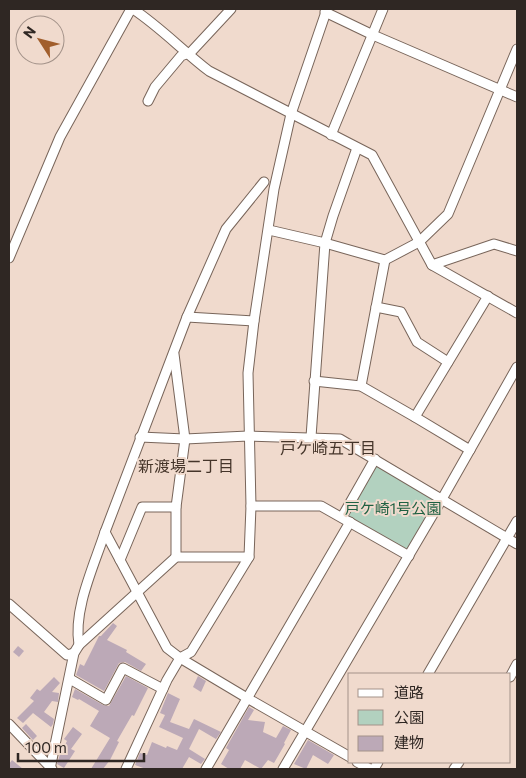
<svg xmlns="http://www.w3.org/2000/svg" width="526" height="778" viewBox="0 0 526 778" font-family="Commissioner,'Noto Sans JP',sans-serif">
  <style>
    .green { fill: #b2d1bf }
    .building { fill: #bca9b7 }
    .lines { fill: none; stroke-linecap: round; stroke-linejoin: round }
    .minor-casing { stroke: #78655a; stroke-width: 11 }
    .minor { stroke: #fff; stroke-width: 9 }
    .labels { text-anchor: middle; stroke-width: 4; stroke-linejoin: round; paint-order: stroke }
    .park-label { font-size: 15px; fill: #1f6142; stroke: #f0dacd }
    .neighbourhood-label { font-size: 16px; fill: #45352a; stroke: #f0dacd }
  </style>
  <rect width="100%" height="100%" fill="#f0dacd"/>
  <path class="green" d="M377,465L437,500L407,551L348,516Z"/>
  <g class="building">
    <path d="M113,623L117,626L107,640L127,650L126,652L146,664L141,671L125,662L119,663L104,691L76,675L80,664L84,666L99,636H101Z"/>
    <path d="M18,646L24,651L19,657L13,652Z"/>
    <path d="M126,676L148,688L134,716L132,715L117,741L119,742L110,760L103,769H91L110,738L90,726L99,711L79,699L78,700L72,697L75,689L103,705L109,706Z"/>
    <path d="M198,676L206,681L201,692L193,687Z"/>
    <path d="M54,677L60,683L52,692L59,693L58,702L52,701L44,712L54,719L53,724L51,727L33,713L23,723L17,718L34,701L30,698L37,689L40,691Z"/>
    <path d="M168,693L180,699L170,722L189,729L194,719L221,732L216,739L199,729L189,749L205,759L201,764L189,757L182,769H146L135,765L140,753L147,755L152,742L166,748L167,746L177,750L183,738L159,727L165,715L160,713Z"/>
    <path d="M249,707L254,710L248,720L265,722L263,732L276,738L283,726L291,730L284,743L285,744L274,763L268,760L261,769L245,760L240,769H229L221,764L229,750L226,748Z"/>
    <path d="M26,724L37,736L33,740L22,728Z"/>
    <path d="M73,727L82,734L71,749L75,751L64,768L57,764L60,754L67,741L64,739Z"/>
    <path d="M308,740L334,755L328,764L313,755L306,769L294,764Z"/>
    <path d="M12,760L23,769H9V764Z"/>
  </g>
  <g class="lines">
    <g class="minor-casing">
      <g id="minor">
        <path d="M133,9C160,27 183,51 209,71L372,155L432,265L517,313"/>
        <path d="M325,12L373,35L517,97"/>
        <path d="M148,101L155,87L181,56L191,52L231,9"/>
        <path d="M331,135L383,9"/>
        <path d="M269,230L325,243L385,260L419,242L448,214L517,49"/>
        <path d="M9,258L60,137L131,9"/>
        <path d="M432,265L494,244L517,251"/>
        <path d="M376,307L401,312L417,342L448,362"/>
        <path d="M187,317L226,229L264,182"/>
        <path d="M254,321L187,317L105,532L167,648L180,658L247,698L350,757"/>
        <path d="M174,354L185,439L176,507V557"/>
        <path d="M314,381L361,386L415,417L470,450"/>
        <path d="M361,386L385,260"/>
        <path d="M415,417L488,296"/>
        <path d="M140,437L185,439L248,436L340,439L517,544"/>
        <path d="M311,437L325,243L333,216L357,148"/>
        <path d="M251,506H321L409,556"/>
        <path d="M342,517L375,459"/>
        <path d="M120,560L142,507H176"/>
        <path d="M9,604L67,655L74,653"/>
        <path d="M79,645C73,609 94,566 105,532"/>
        <path d="M428,674L517,521"/>
        <path d="M510,677L517,664"/>
        <path d="M70,679L106,700L123,668L163,689"/>
        <path d="M9,724L52,769"/>
        <path d="M357,762L370,769"/>
        <path d="M50,769L74,653L79,645L176,557H249"/>
        <path d="M126,769L167,680L180,658L191,652L249,557L251,506L248,373L254,321L274,189L291,114L327,9"/>
        <path d="M206,769L350,522"/>
        <path d="M283,769L442,499L517,367"/>
        <path d="M374,769L378,762"/>
        <path d="M454,769L459,762"/>
      </g>
    </g>
    <use href="#minor" class="minor"/>
  </g>
  <g class="labels">
    <g class="park-label">
      <text x="393" y="514">戸ケ崎1号公園</text>
    </g>
    <g class="neighbourhood-label">
      <text x="328" y="454">戸ケ崎五丁目</text>
      <text x="186" y="472">新渡場二丁目</text>
    </g>
  </g>
  <rect width="526" height="778" fill="none" stroke="#2f2723" stroke-width="20"/>
  <rect x="348" y="673" width="162" height="90" fill="#f0dacd" stroke="#a39289"/>
  <rect x="358" y="689" width="25" height="8" fill="#ffffff" stroke="#a39289"/>
  <text x="394" y="698" font-size="15" fill="#2f2723">道路</text>
  <rect x="358" y="710" width="25" height="15" fill="#b2d1bf" stroke="#a39289"/>
  <text x="394" y="723" font-size="15" fill="#2f2723">公園</text>
  <rect x="358" y="736" width="25" height="15" fill="#bca9b7" stroke="#a39289"/>
  <text x="394" y="748" font-size="15" fill="#2f2723">建物</text>
  <g transform="translate(40 40) rotate(306)"><circle r="24" fill="#f0dacd" stroke="#a39289"/>
  <path d="M0-4L9 19L0 12L-9 19Z" fill="#a15e2c"/>
  <text y="-8" font-size="14" font-weight="bold" text-anchor="middle" fill="#2f2723">N</text>
  </g>
  <path d="M18 753v8h126v-8" fill="none" stroke="#2f2723" stroke-width="2.5"/>
  <text x="25" y="753" font-size="15" fill="#2f2723" stroke="#f0dacd" stroke-width="4" paint-order="stroke">100 m</text>
</svg>
